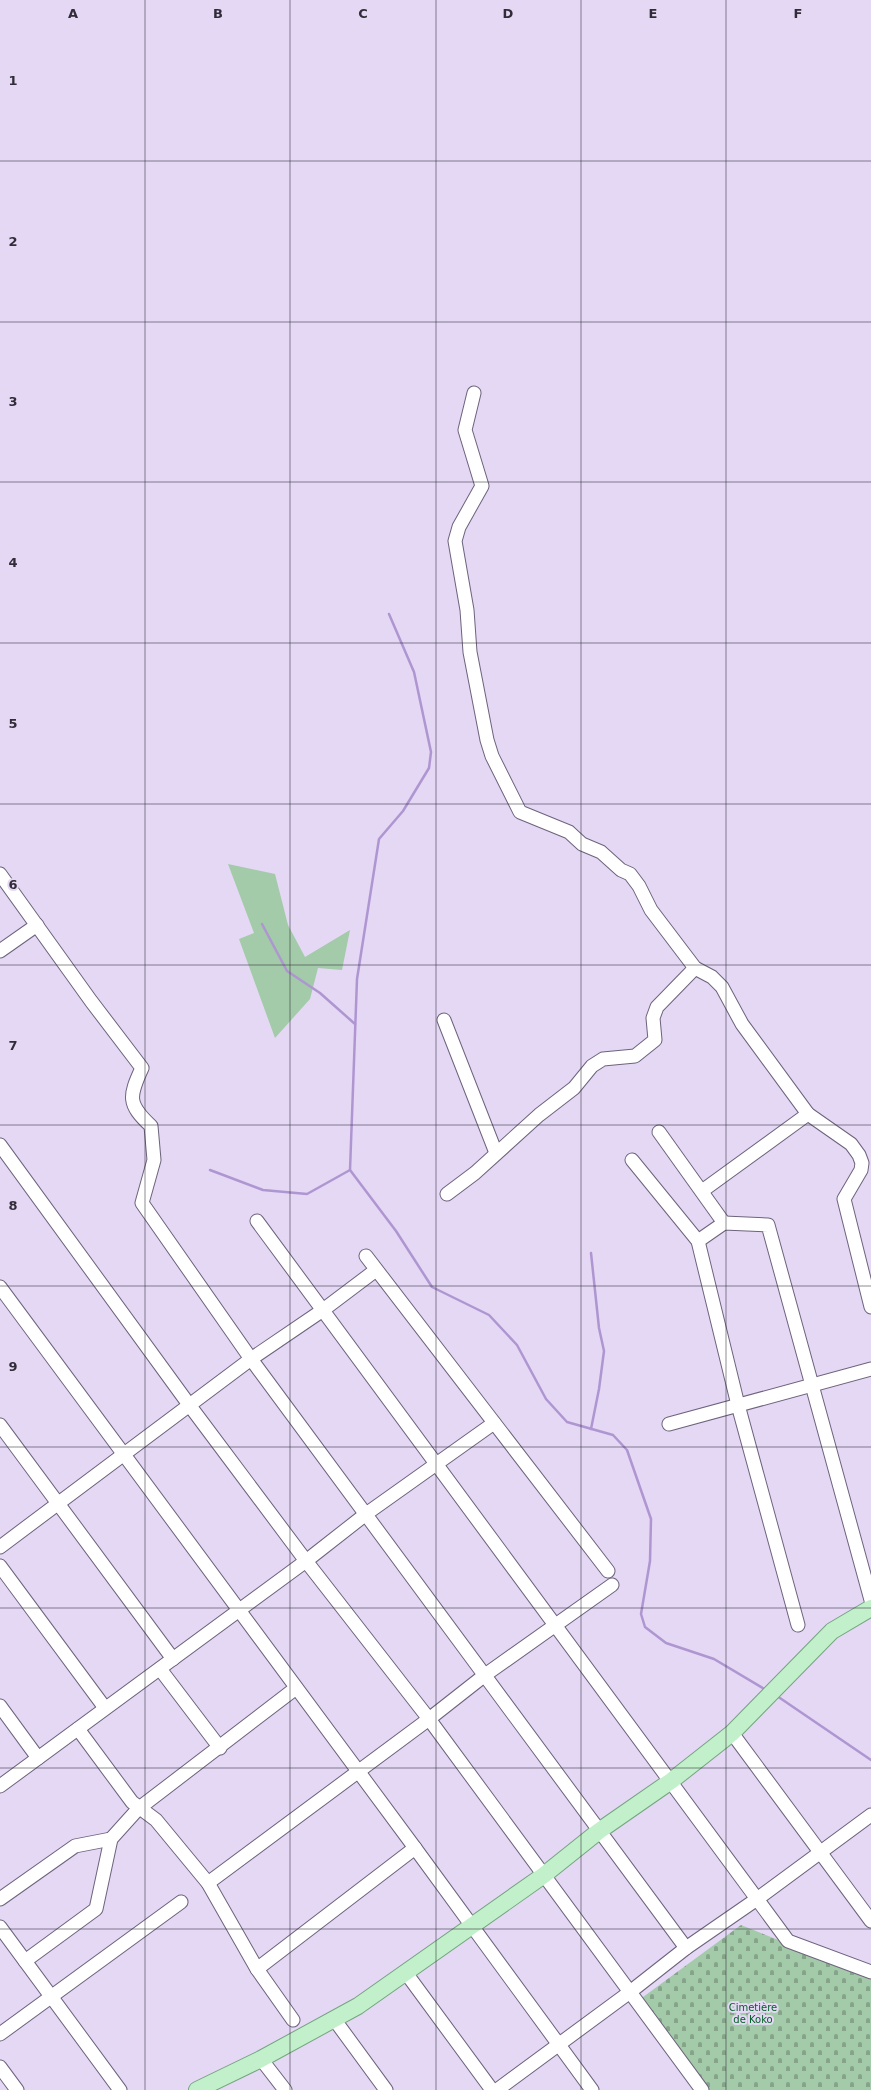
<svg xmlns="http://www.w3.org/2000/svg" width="871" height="2090" viewBox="0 0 871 2090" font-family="'DejaVu Sans',sans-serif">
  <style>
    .green { fill: #a3caa9 }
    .cemetery { fill: url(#cemetery-stones) }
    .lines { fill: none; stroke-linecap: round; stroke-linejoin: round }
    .stream { stroke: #af96d1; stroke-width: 2.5 }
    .minor-casing { stroke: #6d637c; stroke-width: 15 }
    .major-casing { stroke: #75a580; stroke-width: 18 }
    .minor { stroke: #fff; stroke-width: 13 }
    .major { stroke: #c2f0ca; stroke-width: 16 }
    .grid { fill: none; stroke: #312c37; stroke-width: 1; stroke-opacity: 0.55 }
    .labels { text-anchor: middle; stroke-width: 4; stroke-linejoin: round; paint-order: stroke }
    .park-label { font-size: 10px; fill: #015e25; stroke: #e4d8f5 }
    .grid-label { font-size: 13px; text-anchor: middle; font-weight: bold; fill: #312c37; stroke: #e4d8f5; stroke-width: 4; stroke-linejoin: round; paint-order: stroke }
  </style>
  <defs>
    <pattern id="cemetery-stones" width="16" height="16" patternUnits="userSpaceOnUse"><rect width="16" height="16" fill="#a3caa9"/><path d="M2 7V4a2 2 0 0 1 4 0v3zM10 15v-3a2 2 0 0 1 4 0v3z" fill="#85a48a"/></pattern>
  </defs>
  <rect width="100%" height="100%" fill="#e4d8f5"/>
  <path class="green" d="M228,864L275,874L288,925L305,957L350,930L342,970L318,968L310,999L275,1038L239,939L254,933Z"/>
  <path class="cemetery" d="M741,1925L871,1977V2090H707L639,2000Z"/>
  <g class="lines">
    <g class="stream">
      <path d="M389,614L414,672L431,752L429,768L403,811L379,839L357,979L350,1170L396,1231L432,1287L489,1315L517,1345L546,1399L567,1422L613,1435L627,1450L651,1519L650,1561L641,1614L645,1627L666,1643L714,1659L766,1690"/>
      <path d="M262,924L287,971L320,993L355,1024"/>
      <path d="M210,1170L263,1190L307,1194L350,1170"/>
      <path d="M591,1253L599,1328L604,1351L599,1389L591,1429"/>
      <path d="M777,1696L871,1760"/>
    </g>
    <g class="minor-casing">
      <g id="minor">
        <path d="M474,393L465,430L482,486L459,527L455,541L467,610L470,652L487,740L492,756L520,812L569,832L582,844L601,852L621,870L630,874L639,886L651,910L695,968L712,977L722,987L742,1024L808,1114L851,1144L859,1155L862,1163L861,1170L844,1199L871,1307"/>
        <path d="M0,874L91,1001L142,1068C129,1096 127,1104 151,1126L154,1160L142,1203L251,1359L686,1948"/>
        <path d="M0,951L37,925"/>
        <path d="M444,1020L496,1153"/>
        <path d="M659,1132L724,1223"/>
        <path d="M0,1145L190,1406L306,1561L429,1719L702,2090"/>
        <path d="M632,1160L698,1241L738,1405L798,1625"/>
        <path d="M702,1191L808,1114"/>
        <path d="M447,1194L475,1173L539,1115L574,1088L592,1066L603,1059L635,1056L655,1040L653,1018L657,1007L695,968"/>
        <path d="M257,1221L788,1941L871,1972"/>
        <path d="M698,1241L724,1223L768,1225L871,1600"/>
        <path d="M366,1256L608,1571"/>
        <path d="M0,1287L415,1848L592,2090"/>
        <path d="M669,1424L871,1369"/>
        <path d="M0,1425L173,1659"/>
        <path d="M0,1547L251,1359L323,1310L376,1270"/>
        <path d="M0,1566L105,1708"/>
        <path d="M160,1669L220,1748"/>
        <path d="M0,1706L38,1758"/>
        <path d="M78,1729L132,1802L156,1820L208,1883L257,1969L293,2020"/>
        <path d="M732,1733L871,1921"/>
        <path d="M0,1786L306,1561L366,1514L494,1423"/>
        <path d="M208,1883L429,1719L485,1675L612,1585"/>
        <path d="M0,1899L75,1846L111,1839"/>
        <path d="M0,1927L120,2090"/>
        <path d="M25,1961L96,1909L111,1839L138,1809L296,1688"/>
        <path d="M257,1969L415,1848"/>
        <path d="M406,1973L492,2090"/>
        <path d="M334,2019L386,2090"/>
        <path d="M0,2034L181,1902"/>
        <path d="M261,2059L285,2090"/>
        <path d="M0,2067L17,2090"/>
        <path d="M497,2090L630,1992L686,1948L757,1899L871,1815"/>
      </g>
    </g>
    <g class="major-casing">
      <path id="major" d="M197,2090L261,2059L358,2006L544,1875L599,1831L671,1781L732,1733L832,1631L871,1608"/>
    </g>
    <use href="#minor" class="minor"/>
    <use href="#major" class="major"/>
  </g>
  <path class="grid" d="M145,0V2090M290,0V2090M436,0V2090M581,0V2090M726,0V2090M0,161H871M0,322H871M0,482H871M0,643H871M0,804H871M0,965H871M0,1125H871M0,1286H871M0,1447H871M0,1608H871M0,1768H871M0,1929H871"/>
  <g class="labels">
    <g class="park-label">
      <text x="753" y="2011">Cimetière<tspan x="753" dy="12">de Koko</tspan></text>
    </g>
  </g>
  <g class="grid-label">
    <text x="73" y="18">A</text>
    <text x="218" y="18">B</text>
    <text x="363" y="18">C</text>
    <text x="508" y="18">D</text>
    <text x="653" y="18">E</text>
    <text x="798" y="18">F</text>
    <text x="13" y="85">1</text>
    <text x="13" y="246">2</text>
    <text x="13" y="406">3</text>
    <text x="13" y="567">4</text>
    <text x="13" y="728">5</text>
    <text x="13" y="889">6</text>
    <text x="13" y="1050">7</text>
    <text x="13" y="1210">8</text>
    <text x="13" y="1371">9</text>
  </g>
</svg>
